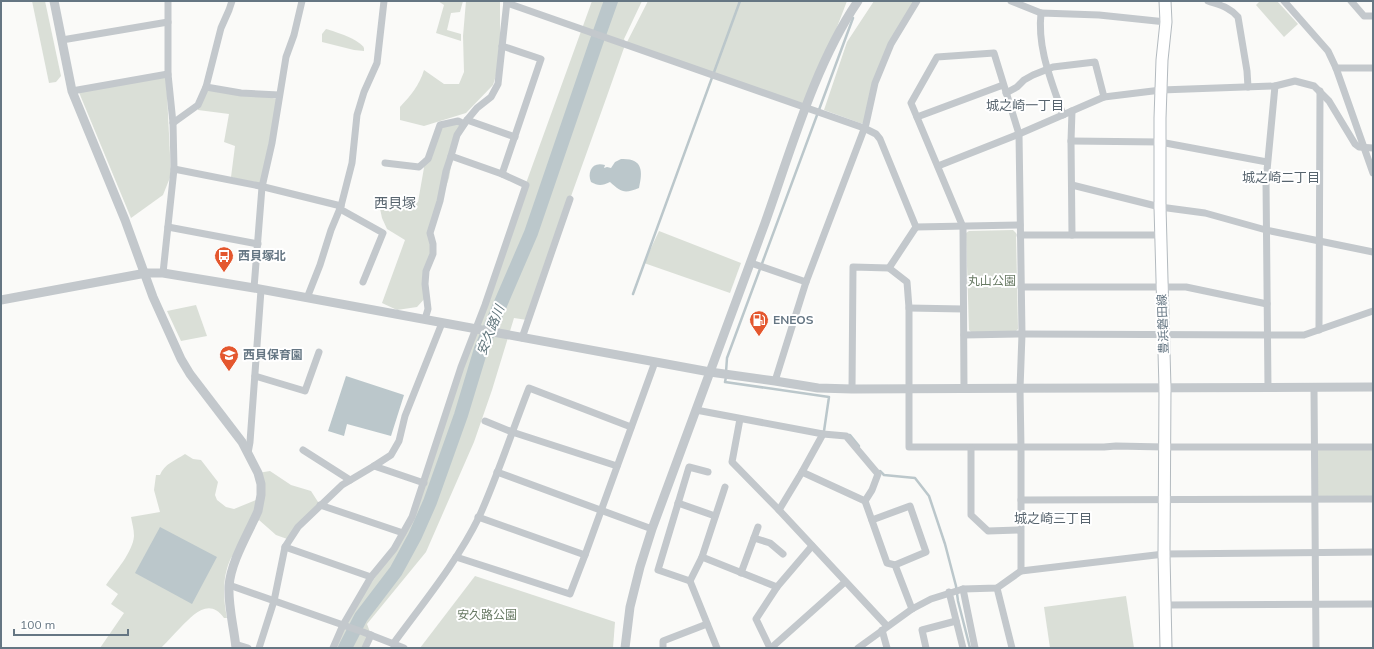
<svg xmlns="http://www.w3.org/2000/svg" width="1374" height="649" viewBox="0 0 1374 649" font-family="Mulish,'Noto Sans JP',sans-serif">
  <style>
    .green { fill: #dadfd7 }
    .water { fill: #bbc7cb }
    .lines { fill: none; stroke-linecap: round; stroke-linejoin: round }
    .stream { stroke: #bbc7cb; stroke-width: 2.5 }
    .river { stroke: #bbc7cb; stroke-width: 14 }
    .secondary-casing { stroke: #b3babf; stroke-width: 13 }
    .minor { stroke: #c3c8cc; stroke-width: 7 }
    .tertiary { stroke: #c3c8cc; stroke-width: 9 }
    .secondary { stroke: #fff; stroke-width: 11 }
    .labels { text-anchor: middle; stroke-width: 4; stroke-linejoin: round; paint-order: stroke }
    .poi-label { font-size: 12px; font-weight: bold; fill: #657683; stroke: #fff; text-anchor: start }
    .park-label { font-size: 12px; fill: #687a64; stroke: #fff }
    .street-label { font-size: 12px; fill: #657683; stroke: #fff }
    .neighbourhood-label { font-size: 13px; fill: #57646e; stroke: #fff }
    .water-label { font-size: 13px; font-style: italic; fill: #60757c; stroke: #fff }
    .quarter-label { font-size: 14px; fill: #57646e; stroke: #fff }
  </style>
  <rect width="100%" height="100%" fill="#fafaf8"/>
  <g class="green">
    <path d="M32,1H45L61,76L56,82L49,83Z"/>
    <path d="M438,1H463L460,12L451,13L447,30L461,34V41L436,33L444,5Z"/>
    <path d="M466,1H500V63L493,85L466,113L424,126L400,120V107C411,95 419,86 424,70L444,84H459L464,72L463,36Z"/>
    <path d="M592,1H642L624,39L626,44L648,1H847L806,108L625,45C593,137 559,228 527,320L514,318L492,390L474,442L426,552L367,624L371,635L365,648H333L348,617L402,538L525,186Z"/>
    <path d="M874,1H915L883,64L866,124L860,123L824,110L847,42Z"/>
    <path d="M1260,1H1277L1298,24L1284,37L1256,5Z"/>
    <path d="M326,29C336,32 359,39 364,48V51L354,50L322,42V34Z"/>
    <path d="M166,74L171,175L163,195L131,218L78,90Z"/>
    <path d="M210,88L278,99L260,186L231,177L235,146L224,142L229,114L198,110V105Z"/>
    <path d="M444,124H464L454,148L449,178L430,233L433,254L426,271V297L417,307L397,310L382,303L405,240L387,229L382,218L379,204L383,198L418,202L425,162Z"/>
    <path d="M1013,230L1016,233L1018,329L1015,332L972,333L969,330L966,233L969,231Z"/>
    <path d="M659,231L741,263L730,293L644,263Z"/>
    <path d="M196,305L207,336L181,341L167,311Z"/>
    <path d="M1373,448V499H1316L1315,449Z"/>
    <path d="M185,454L193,459L201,460L218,482L215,495L217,500L226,507L234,509L261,498L258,473L270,471L291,485L311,491L320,505L290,540L276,535L259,520L231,558C222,577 223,598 227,618H224C209,597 193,615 181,627C174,634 168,641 161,648H100L124,613L111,604L118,594L106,585C115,572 133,552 134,536C134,529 132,523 131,517L160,512L154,490L156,475H160C164,464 176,460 185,454Z"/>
    <path d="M475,576L615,622L613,648H420Z"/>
    <path d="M1126,596L1134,648H1050L1044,607Z"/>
  </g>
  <g class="water">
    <path d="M621,159C643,158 643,171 639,188C624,194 621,192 610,182C602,186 598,186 591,182C587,172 592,161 605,165L604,168L607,167L611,168L615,162Z"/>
    <path d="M346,376L404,395L391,436L347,424L344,436L328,431Z"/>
    <path d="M160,527L217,557L192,604L135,573Z"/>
  </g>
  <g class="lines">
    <g class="stream">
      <path d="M633,294L740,1"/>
      <path d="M726,372L727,358L853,18"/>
      <path d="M726,377L725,382L829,397L824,431"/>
      <path d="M847,435H850L859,446"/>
      <path d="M880,471L884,475L915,478L929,496L945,544L956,586L958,601L970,648"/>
    </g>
    <path class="river" d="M345,648L361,617L396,571L415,536L430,502L461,415L481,349L531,233L596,43L611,1"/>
    <g class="secondary-casing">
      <path id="secondary" d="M1165,1L1166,22L1162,60L1160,118V207L1165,388L1164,554L1166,648"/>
    </g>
    <g class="minor">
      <path d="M1011,1L1041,13"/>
      <path d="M1208,1C1219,5 1230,7 1238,17L1247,71L1248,87"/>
      <path d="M1284,1L1328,51L1336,68L1373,173"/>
      <path d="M1351,1L1364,16H1373"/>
      <path d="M507,3L864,128L876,134L880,139L916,227"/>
      <path d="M62,40L168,22"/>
      <path d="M502,46L541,59L502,174"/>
      <path d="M1336,68H1373"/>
      <path d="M206,87L241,93L279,95"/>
      <path d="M72,91L168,74"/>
      <path d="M1006,93L1017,87L1024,80L1033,75L1053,67L1095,62L1104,97"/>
      <path d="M1072,111L1071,141L1072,235H1160"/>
      <path d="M1063,115C1052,82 1037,49 1041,13L1099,15L1166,22"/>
      <path d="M917,117L1003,85"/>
      <path d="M467,120L515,137"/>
      <path d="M173,123L198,105L206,87L221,28L229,10L232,1"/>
      <path d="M1071,141L1160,142L1267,162"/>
      <path d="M385,163L419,167L428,159L440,125L458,121L464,124"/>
      <path d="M938,166L1019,134L1104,97L1161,90L1275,86L1295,81L1314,86L1329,101L1355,144L1359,147L1373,148"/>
      <path d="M174,169L260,186L341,206"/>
      <path d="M1072,185L1160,207L1205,213L1266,230L1373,252"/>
      <path d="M340,209L383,233L363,282"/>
      <path d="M168,227L258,244"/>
      <path d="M916,227L1020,225"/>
      <path d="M1020,235H1072"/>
      <path d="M751,263L806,282"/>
      <path d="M889,268L916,227"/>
      <path d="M163,273L174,169L173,123L168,74V1"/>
      <path d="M1021,287H1186L1267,304"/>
      <path d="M254,288L262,187L272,143L286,57L294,35L302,1"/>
      <path d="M307,298L320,265L331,230L341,206L352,163L357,115L364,92L377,63L384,1"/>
      <path d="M909,308L963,309"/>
      <path d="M425,319L428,309L425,284L426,271L433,254V244L430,233L440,201L446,171L451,156"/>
      <path d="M1319,330L1320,91"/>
      <path d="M964,335L1022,334L1304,335L1373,311"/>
      <path d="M522,338L570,199"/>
      <path d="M255,376L305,391L319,352"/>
      <path d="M775,381L806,282L866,124L875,83L891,44L917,1"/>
      <path d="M1268,388L1266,181L1275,86"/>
      <path d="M1314,388L1316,648"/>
      <path d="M852,389L853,267L889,268L907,282L909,308V447H1104L1116,446L1164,447H1373"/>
      <path d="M964,389L963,227L911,103L937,57L994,53L1019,134L1022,334L1020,389L1021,448V571"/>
      <path d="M696,410L823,434L802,472L865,501L887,563L895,565L912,609"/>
      <path d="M740,419L732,462L779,510L887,626"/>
      <path d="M485,421L512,432L617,466"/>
      <path d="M823,434L846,436L878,474L872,490L865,501"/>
      <path d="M971,448V515L988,531L1020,530"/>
      <path d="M303,450L350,480"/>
      <path d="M248,453L250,442L261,290"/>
      <path d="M374,466L424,483"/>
      <path d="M497,472L652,529"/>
      <path d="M708,472L689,467L658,570L690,581L717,648"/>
      <path d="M1021,500L1373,499"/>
      <path d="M678,503L715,516"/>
      <path d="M320,505L403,533"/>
      <path d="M779,510L802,472"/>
      <path d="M478,517L585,555"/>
      <path d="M872,520L910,506L926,552L895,565"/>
      <path d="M754,538L770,543L783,554"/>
      <path d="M285,547L371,577"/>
      <path d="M456,557L570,594L585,555L655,362"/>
      <path d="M702,557L777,587"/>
      <path d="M741,573L758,527"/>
      <path d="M690,581L702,557L725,487"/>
      <path d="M229,585L363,632L404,648"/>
      <path d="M997,588L1012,648"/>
      <path d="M963,589L975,648"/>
      <path d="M949,592L963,648"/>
      <path d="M1165,605L1373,604"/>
      <path d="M882,630L887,648"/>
      <path d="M235,644L248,648"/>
      <path d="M393,644C423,603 457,562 479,517C498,475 512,431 529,388L631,427"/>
      <path d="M259,648L274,601L285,547L298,527L342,485L374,466L391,455L399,441L405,416L442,323"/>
      <path d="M333,648L343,625L371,577L394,549L412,517L461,367L485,305L526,185L502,174L451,156L457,135L467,120L477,108L491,97L498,84L507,1"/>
      <path d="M365,648L371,635"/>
      <path d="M663,648V641L707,624"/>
      <path d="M770,648L756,619L777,587L812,546"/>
      <path d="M771,648L845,582"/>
      <path d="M858,648L912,609L931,599L963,589L997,588L1021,571L1164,554L1373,552"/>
      <path d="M926,648L922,630L956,621"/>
    </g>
    <g class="tertiary">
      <path d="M54,1L72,91L125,220L153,297L181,359L190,374L242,442L258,473L261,484V495L258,511C248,534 231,561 229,586C228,607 234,627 236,648"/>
      <path d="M1,300L146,273H163L254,288L710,372L775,381L818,388L852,389L1373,387"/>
      <path d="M625,648L630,607L640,567L652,529C690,427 728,325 765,223C791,150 815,64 858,1"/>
    </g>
    <use href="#secondary" class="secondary"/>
  </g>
  <defs>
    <g id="bus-pin" transform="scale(1)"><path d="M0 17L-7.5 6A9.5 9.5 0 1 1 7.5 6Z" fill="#e4572e" stroke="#fff"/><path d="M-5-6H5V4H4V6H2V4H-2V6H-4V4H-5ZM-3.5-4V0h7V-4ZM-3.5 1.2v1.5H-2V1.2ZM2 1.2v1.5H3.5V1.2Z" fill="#fff"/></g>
    <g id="fuel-pin" transform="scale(1)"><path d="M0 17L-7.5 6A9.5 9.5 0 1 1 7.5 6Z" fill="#e4572e" stroke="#fff"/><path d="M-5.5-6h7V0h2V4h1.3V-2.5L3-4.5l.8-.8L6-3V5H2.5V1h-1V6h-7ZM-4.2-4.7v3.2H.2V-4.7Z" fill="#fff"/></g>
    <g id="school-pin" transform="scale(1)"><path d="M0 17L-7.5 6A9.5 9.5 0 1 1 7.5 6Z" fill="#e4572e" stroke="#fff"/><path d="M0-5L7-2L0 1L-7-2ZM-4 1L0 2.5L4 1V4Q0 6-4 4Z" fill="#fff"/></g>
  </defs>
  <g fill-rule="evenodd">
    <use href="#bus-pin" x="224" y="256"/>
    <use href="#fuel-pin" x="759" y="320"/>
    <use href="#school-pin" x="229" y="355"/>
  </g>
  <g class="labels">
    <g class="poi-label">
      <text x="238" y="260">西貝塚北</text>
      <text x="773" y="324">ENEOS</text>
      <text x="243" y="359">西貝保育園</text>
    </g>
    <g class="park-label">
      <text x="992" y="285">丸山公園</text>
      <text x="487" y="619">安久路公園</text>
    </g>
    <g class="street-label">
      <text transform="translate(1163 324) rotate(-92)" y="4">豊浜磐田線</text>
    </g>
    <g class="neighbourhood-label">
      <text x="1025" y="110">城之崎一丁目</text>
      <text x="1281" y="182">城之崎二丁目</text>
      <text x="1053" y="523">城之崎三丁目</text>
    </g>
    <g class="water-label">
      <text transform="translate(490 330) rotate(-68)" y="5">安久路川</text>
    </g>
    <g class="quarter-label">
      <text x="395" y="208">西貝塚</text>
    </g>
  </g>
  <rect width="1374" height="649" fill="none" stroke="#657683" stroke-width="4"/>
  <path d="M14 629v6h114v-6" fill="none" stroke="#657683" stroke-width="2"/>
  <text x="20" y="629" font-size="12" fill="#657683" stroke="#ffffff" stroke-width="3" paint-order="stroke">100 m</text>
</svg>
